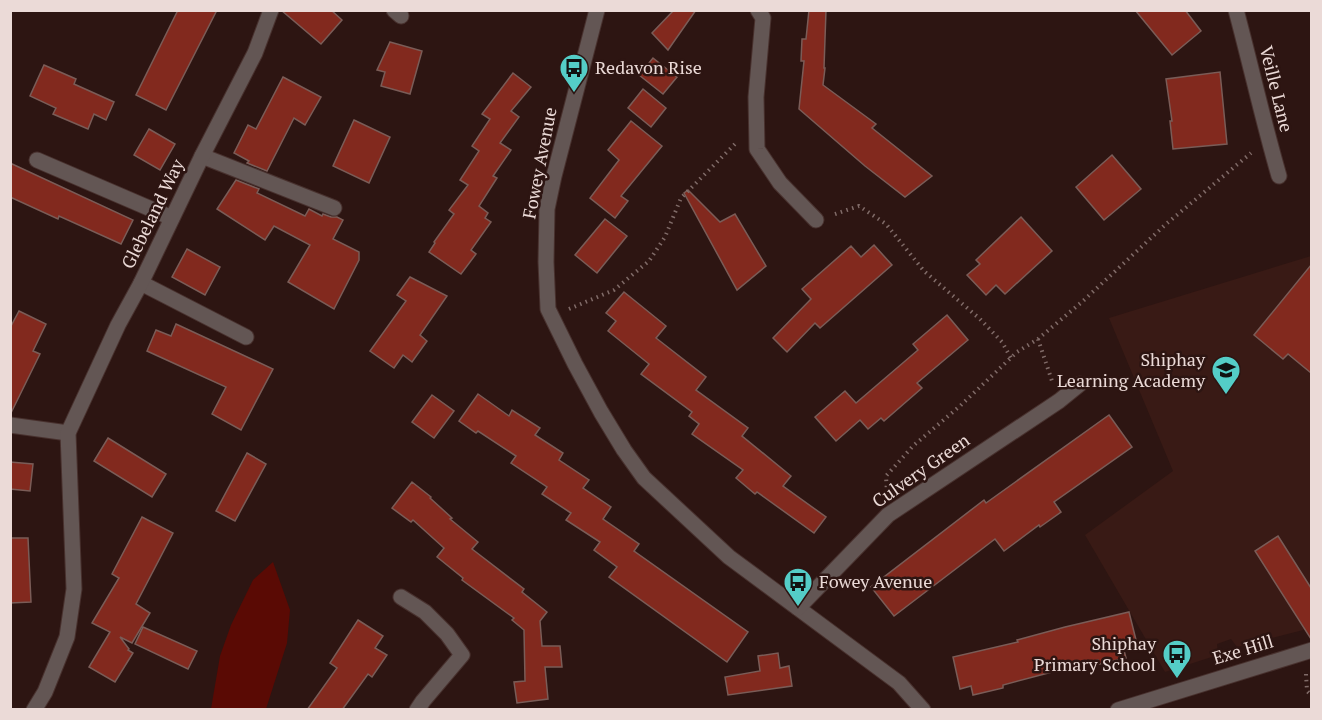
<svg xmlns="http://www.w3.org/2000/svg" width="1322" height="720" viewBox="0 0 1322 720" font-family="'PT Serif',serif">
  <style>
    .built { fill: #391a15 }
    .green { fill: #5a0a04 }
    .building { fill: #82291e; stroke: #7a5c57; stroke-width: 1.5 }
    .lines { fill: none; stroke-linecap: round; stroke-linejoin: round }
    .minor-casing { stroke: #48312e; stroke-width: 17 }
    .tertiary-casing { stroke: #48312e; stroke-width: 17 }
    .path { stroke: #806b68; stroke-width: 4; stroke-dasharray: 1.5 4.5; stroke-linecap: butt }
    .minor { stroke: #635654; stroke-width: 15 }
    .tertiary { stroke: #635654; stroke-width: 15 }
    .labels { text-anchor: middle; stroke-width: 5; stroke-linejoin: round; paint-order: stroke }
    .poi-label { font-size: 18px; fill: #ebdad7; stroke: #2d1512; text-anchor: start }
    .street-label { font-size: 18px; fill: #ebdad7; stroke: #2d1512 }
  </style>
  <rect width="100%" height="100%" fill="#2d1512"/>
  <path class="built" d="M1311,256V628L1237,647L1231,639L1217,644L1218,655L1165,672L1085,535L1173,471L1109,318Z"/>
  <path class="green" d="M273,562L290,610L287,643L266,709H211L220,656L231,625L253,580Z"/>
  <g class="building">
    <path d="M178,10H217L166,110L136,95Z"/>
    <path d="M281,10H331L342,20L321,44Z"/>
    <path d="M674,10H696L668,50L652,33Z"/>
    <path d="M809,10H826L824,68H825L823,85L876,124L872,128L932,176L905,197L865,166L799,109L804,61H801L802,39H806Z"/>
    <path d="M1135,10H1185L1201,31L1172,55Z"/>
    <path d="M390,42L422,51L410,94L381,86L385,72L377,70Z"/>
    <path d="M653,58L677,77L663,94L639,75Z"/>
    <path d="M44,65L76,79L74,84L114,102L106,120L94,114L88,129L53,114L56,108L30,96Z"/>
    <path d="M1220,72L1227,144L1173,149L1170,121H1172L1166,79Z"/>
    <path d="M513,73L531,87L511,111L519,117L500,143L511,150L493,176L497,178L479,206L488,213L485,218L491,222L471,250L476,254L461,274L429,252L435,243L434,242L454,214L449,210L468,185L460,180L479,151L472,146L490,119L482,114Z"/>
    <path d="M283,77L321,97L305,125L294,118L267,171L247,163L249,161L234,153L248,125L256,129Z"/>
    <path d="M643,89L666,108L651,127L628,108Z"/>
    <path d="M354,120L390,137L369,183L333,166Z"/>
    <path d="M631,121L662,146L621,196L628,201L615,218L590,198L619,160L608,150Z"/>
    <path d="M149,129L175,144L160,170L134,155Z"/>
    <path d="M1112,155L1141,189L1104,220L1076,187Z"/>
    <path d="M10,163L133,220L121,244L59,216L58,219L10,197Z"/>
    <path d="M236,180L259,189L257,193L305,216L309,209L322,216L323,214L331,217H337L343,220L333,239L359,252V260L334,309L288,282L310,245L274,226L265,240L217,209Z"/>
    <path d="M688,190L720,222L735,214L766,266L737,290L684,193Z"/>
    <path d="M1021,217L1052,251L1005,294L996,285L986,295L967,275L980,264L976,260Z"/>
    <path d="M605,219L627,236L597,273L575,255Z"/>
    <path d="M874,245L892,265L820,328L815,323L787,352L773,338L811,299L802,289L851,246L861,257Z"/>
    <path d="M187,249L220,267L205,295L172,277Z"/>
    <path d="M1311,265V373L1288,354L1283,359L1254,335Z"/>
    <path d="M410,277L447,296L420,335L427,341L412,362L403,355L394,368L370,351L406,301L397,295Z"/>
    <path d="M624,292L666,326L656,338L706,377L696,390L748,428L742,436L791,476L783,486L826,517L814,533L757,492L755,494L736,478L743,470L692,434L699,424L689,416L692,412L641,374L649,364L608,331L616,321L606,313Z"/>
    <path d="M19,311L46,324L33,351L40,354L10,415V328Z"/>
    <path d="M947,315L968,340L917,383L922,388L884,421L881,418L868,429L860,420L836,441L815,417L845,391L856,403L918,350L913,344Z"/>
    <path d="M176,324L273,369L241,430L212,414L226,387L147,351L156,330L171,336Z"/>
    <path d="M478,394L509,416L512,410L540,428L535,435L563,453L559,460L589,480L583,488L611,507L603,519L639,544L634,551L748,632L727,662L609,577L617,567L594,550L600,542L566,520L571,513L542,494L547,487L511,463L516,456L478,431L476,433L459,421Z"/>
    <path d="M432,395L454,411L434,438L412,422Z"/>
    <path d="M1109,415L1132,447L1054,502L1061,512L1040,527L1039,525L1004,551L995,539L894,616L871,587L984,500L986,503Z"/>
    <path d="M108,438L166,474L152,497L94,461Z"/>
    <path d="M247,453L266,464L235,521L216,511Z"/>
    <path d="M10,462L33,464L30,491L10,489Z"/>
    <path d="M412,482L431,497L430,498L452,518L450,519L478,542L472,549L524,589L522,592L547,612L540,621L542,646H560L562,667H545L548,699L517,703L514,682L525,681L524,630L512,620L514,618L462,580L463,578L437,557L444,548L413,520L411,522L392,508Z"/>
    <path d="M142,517L173,533L136,604L150,613L132,643L120,637L129,649L128,650L133,653L115,682L89,667L110,632L92,623L119,578L112,574Z"/>
    <path d="M1278,536L1311,588V639L1255,551Z"/>
    <path d="M10,538H28L31,602L10,603Z"/>
    <path d="M1129,612L1136,640L1122,643L1126,658L1099,664L1098,660L1003,685V688L973,695L971,686L960,689L953,657L1018,642L1017,640L1065,627Z"/>
    <path d="M358,620L383,636L375,648L387,655L372,677L368,674L342,710H307L337,668L330,663Z"/>
    <path d="M143,627L197,651L188,669L135,644Z"/>
    <path d="M778,653L780,668L789,666L792,686L728,695L725,677L760,671L758,656Z"/>
  </g>
  <g class="lines">
    <g class="minor-casing">
      <g id="minor">
        <path d="M394,10L401,16"/>
        <path d="M597,10L554,176L547,209L546,262L548,309L575,364L601,412L624,450L644,478L729,557L899,683L923,710"/>
        <path d="M758,10L763,18L756,97L757,149L780,183L816,220"/>
        <path d="M1236,10C1251,66 1263,121 1279,176"/>
        <path d="M202,156L334,208"/>
        <path d="M37,160L172,218"/>
        <path d="M141,283L246,337"/>
        <path d="M10,425L68,433"/>
        <path d="M401,597L425,612L447,634L462,655L423,701L417,710"/>
        <path d="M798,608L888,515L1059,401L1080,384"/>
        <path d="M34,710L45,692L67,637L74,589L68,433L118,325L141,283L202,156L255,53L271,10"/>
      </g>
    </g>
    <g class="tertiary-casing">
      <path id="tertiary" d="M1118,710L1312,650"/>
    </g>
    <g class="path">
      <path d="M835,214L859,206L886,224L924,271L980,319L1002,342L1011,358"/>
      <path d="M569,309L614,290L649,261L665,237L681,198L735,144H738"/>
      <path d="M1038,339L1052,381"/>
      <path d="M887,493L886,476L913,446L960,406L1017,352L1038,339L1083,301L1165,225L1251,153"/>
      <path d="M1306,674L1307,691L1312,696"/>
    </g>
    <use href="#minor" class="minor"/>
    <use href="#tertiary" class="tertiary"/>
  </g>
  <defs>
    <g id="bus-pin" transform="scale(1.5)"><path d="M0 17L-7.5 6A9.5 9.5 0 1 1 7.5 6Z" fill="#54cdc7" stroke="#2d1512"/><path d="M-5-6H5V4H4V6H2V4H-2V6H-4V4H-5ZM-3.5-4V0h7V-4ZM-3.5 1.2v1.5H-2V1.2ZM2 1.2v1.5H3.5V1.2Z" fill="#111"/></g>
    <g id="school-pin" transform="scale(1.5)"><path d="M0 17L-7.5 6A9.5 9.5 0 1 1 7.5 6Z" fill="#54cdc7" stroke="#2d1512"/><path d="M0-5L7-2L0 1L-7-2ZM-4 1L0 2.5L4 1V4Q0 6-4 4Z" fill="#111"/></g>
  </defs>
  <g fill-rule="evenodd">
    <use href="#bus-pin" x="574" y="68"/>
    <use href="#school-pin" x="1226" y="370"/>
    <use href="#bus-pin" x="798" y="582"/>
    <use href="#bus-pin" x="1177" y="654"/>
  </g>
  <g class="labels">
    <g class="poi-label">
      <text x="595" y="74">Redavon Rise</text>
      <text x="1205" y="366" text-anchor="end">Shiphay<tspan x="1205" dy="21">Learning Academy</tspan></text>
      <text x="819" y="588">Fowey Avenue</text>
      <text x="1156" y="650" text-anchor="end">Shiphay<tspan x="1156" dy="21">Primary School</tspan></text>
    </g>
    <g class="street-label">
      <text transform="translate(1276 89) rotate(76)" y="6">Veille Lane</text>
      <text transform="translate(540 163) rotate(-79)" y="6">Fowey Avenue</text>
      <text transform="translate(153 214) rotate(-64)" y="6">Glebeland Way</text>
      <text transform="translate(921 471) rotate(-35)" y="6">Culvery Green</text>
      <text transform="translate(1243 650) rotate(-17)" y="6">Exe Hill</text>
    </g>
  </g>
  <rect width="1322" height="720" fill="none" stroke="#ebdad7" stroke-width="24"/>
</svg>
